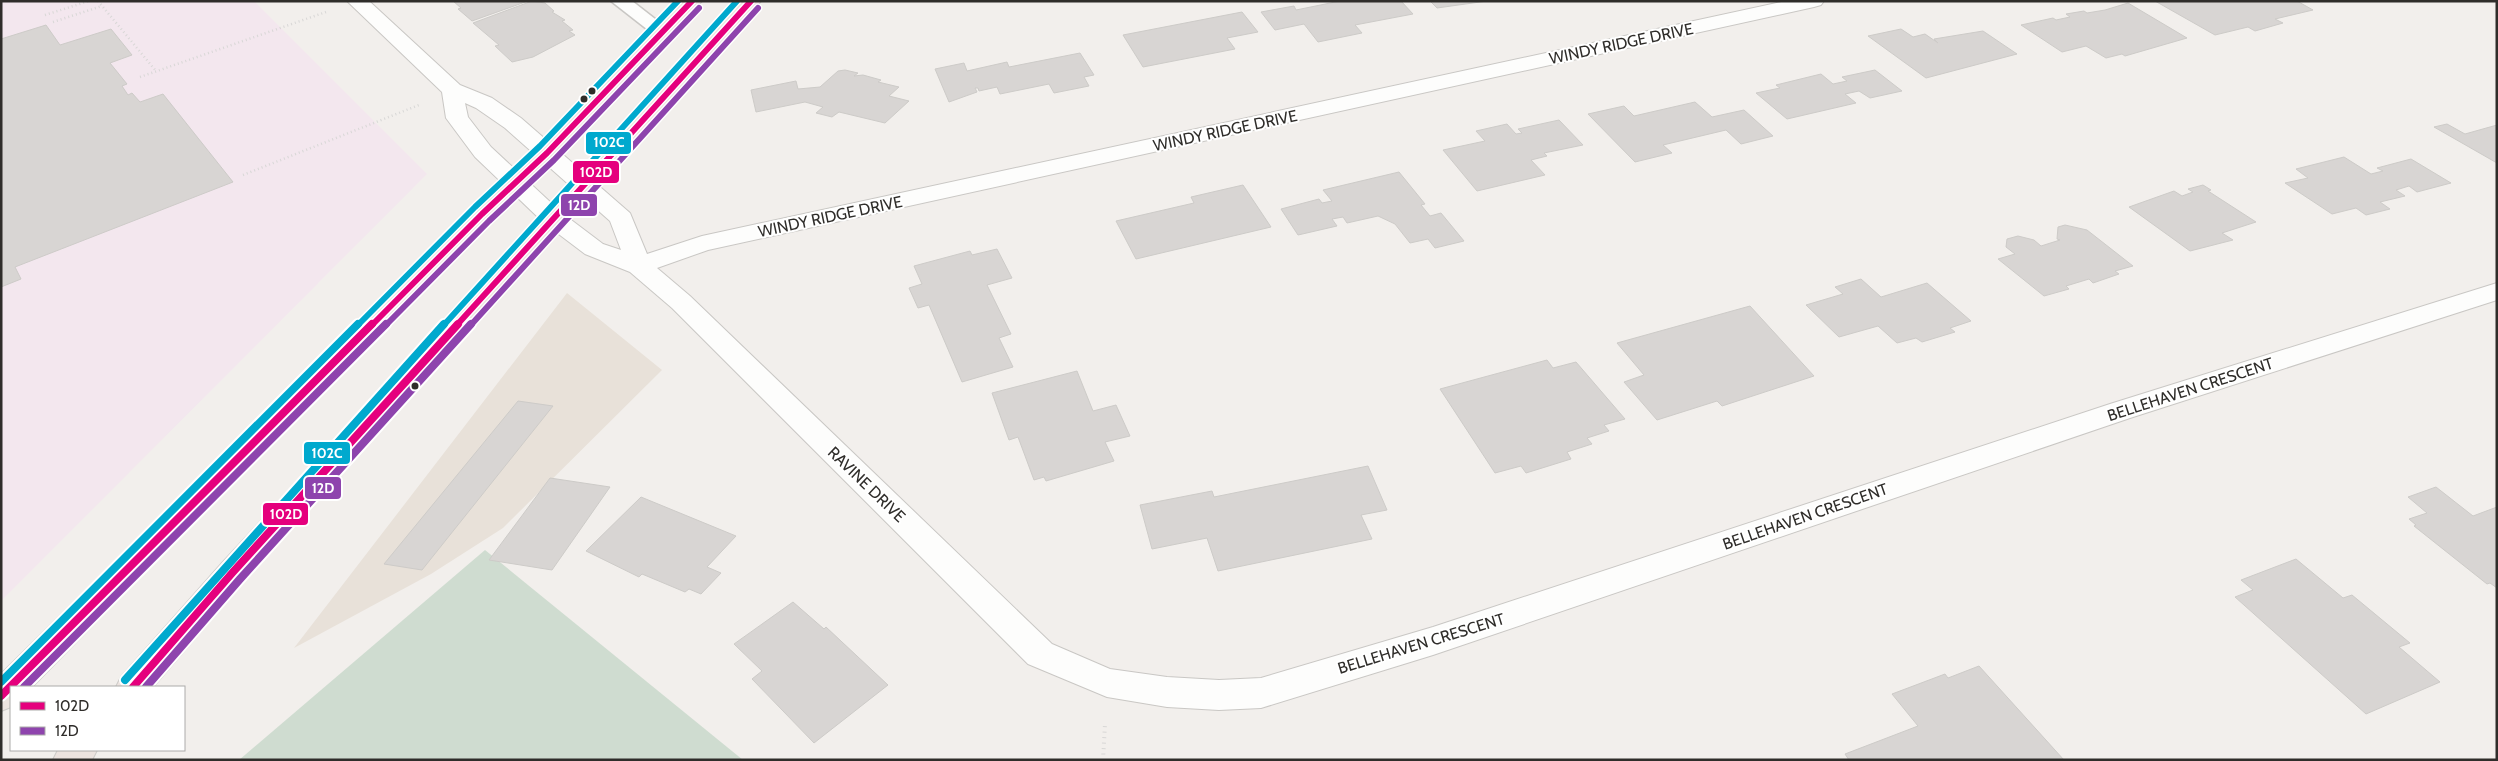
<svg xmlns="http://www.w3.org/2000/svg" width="2498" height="761" viewBox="0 0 2498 761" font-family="Cabin,sans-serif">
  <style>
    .built { fill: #e8e1d9 }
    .education { fill: #f3e7ee }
    .green { fill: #cfdcd0 }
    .building { fill: #d8d5d3; stroke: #cdcbc8 }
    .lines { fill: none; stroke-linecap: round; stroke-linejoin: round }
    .service-casing { stroke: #c9c7c4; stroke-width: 3 }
    .minor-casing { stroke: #c9c7c4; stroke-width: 2 }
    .primary-casing { stroke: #cdcbc9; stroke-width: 2 }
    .path-far1 { stroke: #d8d7d6; stroke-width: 2.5; stroke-dasharray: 1 3; stroke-linecap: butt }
    .path { stroke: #d8d7d6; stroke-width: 4; stroke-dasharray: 1 4.5; stroke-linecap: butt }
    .service { fill: #fdfdfc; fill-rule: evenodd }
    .minor { fill: #fdfdfc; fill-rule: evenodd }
    .primary { fill: #ece3df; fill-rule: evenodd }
    .bus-1-far1-casing { stroke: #fff; stroke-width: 9 }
    .bus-1-casing { stroke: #fff; stroke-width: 12 }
    .bus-2-far1-casing { stroke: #fff; stroke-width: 9 }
    .bus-2-casing { stroke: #fff; stroke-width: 12 }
    .bus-3-far1-casing { stroke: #fff; stroke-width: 9 }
    .bus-3-casing { stroke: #fff; stroke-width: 12 }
    .bus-1-far1 { stroke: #e5007d; stroke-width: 6 }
    .bus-1 { stroke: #e5007d; stroke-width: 8 }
    .bus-2-far1 { stroke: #8e44ad; stroke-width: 6 }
    .bus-2 { stroke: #8e44ad; stroke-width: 8 }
    .bus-3-far1 { stroke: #00a9ce; stroke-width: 6 }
    .bus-3 { stroke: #00a9ce; stroke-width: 8 }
    .bus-dot { fill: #2f2d2a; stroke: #fff; stroke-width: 2 }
    .labels { text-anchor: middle; stroke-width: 4; stroke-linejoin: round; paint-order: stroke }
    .street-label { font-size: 16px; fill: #2f2d2a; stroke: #fff }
    .line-badge { stroke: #fff; stroke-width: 2 }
    .badge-label { font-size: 14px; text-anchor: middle; font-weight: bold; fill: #fff }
  </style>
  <rect width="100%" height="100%" fill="#f2efec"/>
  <path class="built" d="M567,293L662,370L503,528L431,574L294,648Z"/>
  <path class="education" d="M1,1H254L427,174L1,601Z"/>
  <path class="green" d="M485,550L743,760H239Z"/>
  <g class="building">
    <path d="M453,1H528L472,21L458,9L461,8Z"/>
    <path d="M532,1L545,3L554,11L552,12L565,20L562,21L573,30L569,31L575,35L533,57L512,62L495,46L499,45L473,23Z"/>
    <path d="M1340,1H1401L1413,14L1355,25L1362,33L1318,42L1304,24L1275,30L1261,12L1294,6L1296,10Z"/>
    <path d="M1430,1H1487L1437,8Z"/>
    <path d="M2155,1H2297L2313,10L2275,19L2283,23L2255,31L2248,27L2215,35Z"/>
    <path d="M2128,3L2187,38L2125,56L2122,54L2106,58L2086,46L2062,52L2021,25L2053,18L2056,20L2070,17L2066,14L2084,11L2087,13L2105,10Z"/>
    <path d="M1242,12L1258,32L1227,38L1235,49L1143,67L1123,35Z"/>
    <path d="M46,25L60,45L111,29L132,55L110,63L127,84L122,86L128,95L132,93L140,102L163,94L233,182L15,267L21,279L1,287V39Z"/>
    <path d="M1901,29L1913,37L1925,34L1938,43L1934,39L1983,31L2017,54L1926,78L1868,36Z"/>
    <path d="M1080,53L1094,75L1084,77L1089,86L1054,93L1049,84L1000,94L997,87L979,91L978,88H975L977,92L949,102L935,69L964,63L967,71L1007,62L1009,67Z"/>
    <path d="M845,70L858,73L854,76L863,75L881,80L878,82L899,87L889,96L909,101L885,123L839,112L832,117L816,113L823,107L805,102L756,112L751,90L796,81L798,89L820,87L838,71Z"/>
    <path d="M1875,70L1902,91L1870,98L1859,91L1845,94L1856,103L1787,119L1756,93L1780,88L1776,85L1821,74L1833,84L1847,81L1842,77Z"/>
    <path d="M1695,102L1712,117L1744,110L1773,136L1741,144L1726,130L1663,145L1672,153L1635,162L1588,114L1624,106L1634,116Z"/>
    <path d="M1559,120L1583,145L1544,153L1547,156L1531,160L1545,175L1477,191L1443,150L1485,141L1476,131L1507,124L1516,134L1522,133L1518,129Z"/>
    <path d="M2447,124L2465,134L2497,125V163L2434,127Z"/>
    <path d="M2344,157L2371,174L2383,171L2377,168L2411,159L2451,183L2417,192L2409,186L2396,190L2405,196L2380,202L2390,209L2366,215L2356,208L2332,214L2285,183L2308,178L2296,169Z"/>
    <path d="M1399,172L1425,204L1421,205L1430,216L1441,213L1464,241L1435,248L1428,239L1410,243L1395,224L1378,216L1347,223L1343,217L1332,219L1337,226L1298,235L1281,209L1319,199L1322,203L1332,201L1323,190Z"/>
    <path d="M1243,185L1271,227L1136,259L1116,221L1194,203L1191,197Z"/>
    <path d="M2203,185L2211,190L2208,191L2256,222L2222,233L2233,240L2190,251L2129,207L2174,191L2182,196L2193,192L2188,189Z"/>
    <path d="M2065,225L2087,230L2133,266L2115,271L2119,274L2093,283L2089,279L2066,286L2069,289L2044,296L1998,259L2015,254L2006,247L2007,239L2018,236L2034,240L2041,246L2060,240L2057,239L2058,227Z"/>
    <path d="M997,249L1012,278L987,285L1011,334L999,338L1013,367L962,382L929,305L918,308L909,288L922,284L914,266L970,251L972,255Z"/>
    <path d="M1861,279L1881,297L1927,283L1971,321L1950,328L1955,332L1922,342L1916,338L1897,343L1878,326L1839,337L1806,305L1843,294L1835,287Z"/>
    <path d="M1750,306L1814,376L1722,406L1717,401L1657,420L1624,382L1644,375L1617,343Z"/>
    <path d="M1547,360L1553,368L1576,362L1625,419L1604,425L1609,431L1587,438L1592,444L1567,452L1571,459L1526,473L1521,466L1495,473L1440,389Z"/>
    <path d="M1077,371L1093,411L1116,405L1130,436L1105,442L1114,461L1046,481L1044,477L1034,480L1018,437L1009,440L992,393Z"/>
    <path d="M518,401L553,406L422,570L384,564Z"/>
    <path d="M1368,466L1387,510L1361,515L1372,539L1218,571L1207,538L1152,549L1140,505L1212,491L1214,497Z"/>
    <path d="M550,478L610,487L552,570L489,560Z"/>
    <path d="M2436,487L2473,516L2497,507V588L2490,583L2487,584L2414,526L2416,525L2409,519L2427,513L2408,497Z"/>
    <path d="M641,497L736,536L707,567L721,573L701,594L689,589L685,592L642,574L639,577L586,551Z"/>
    <path d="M2296,559L2343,598L2352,595L2410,643L2399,647L2440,682L2366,714L2235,597L2253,590L2241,580Z"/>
    <path d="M793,602L824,629L826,627L888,685L814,743L752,679L762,671L734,644Z"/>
    <path d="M1979,666L2064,760H1849L1845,754L1918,726L1892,694L1945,674L1948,678Z"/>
  </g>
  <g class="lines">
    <g class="service-casing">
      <path id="service" d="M611,1H632L673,33L671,37H657Z"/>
    </g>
    <g class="minor-casing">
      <path id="minor" d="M347,1H369L460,85L492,98L521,118L630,213L647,254L702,236L1786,1H1824L1821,5L1814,7L708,250L657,268L690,296L1052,644L1110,669L1167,677L1219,680L1261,678L1433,627L2110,404L2497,283V300L2130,418L1433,655L1261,708L1219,710L1167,707L1107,697L1028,664L672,308L630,272L585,254L544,223L475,157L446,118L442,92ZM465,103L476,108L505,128L610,221L621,250L603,244L562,213L491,147L468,117Z"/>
    </g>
    <g class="primary-casing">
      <g id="primary">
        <path d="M681,1H702L555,158L491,219L32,687H11V707L1,711V674L473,209L539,148Z"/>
        <path d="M740,1H761L244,581L153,687H116L121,677L222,563Z"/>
        <path d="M58,750H97L92,760H53Z"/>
      </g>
    </g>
    <g class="path-far1">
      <path d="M98,1L156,71"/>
      <path d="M45,15L89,1"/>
      <path d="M53,22L102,6"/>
      <path d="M140,77L326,12"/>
      <path d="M243,175L419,105"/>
    </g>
    <path class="path" d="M1103,760L1105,724"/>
    <use href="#service" class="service"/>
    <use href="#minor" class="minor"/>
    <use href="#primary" class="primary"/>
    <g class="bus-1-far1-casing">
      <g id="bus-1-far1">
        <path d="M371,326L482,214L547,153L692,1"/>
        <path d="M456,326L751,1"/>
      </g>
    </g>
    <g class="bus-1-casing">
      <g id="bus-1">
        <path d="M133,687L233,572L458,324"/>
        <path d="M1,696L372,324"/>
      </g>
    </g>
    <g class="bus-2-far1-casing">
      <g id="bus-2-far1">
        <path d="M385,326L489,221L554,160L699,8"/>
        <path d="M470,326L758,8"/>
      </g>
    </g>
    <g class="bus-2-casing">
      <g id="bus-2">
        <path d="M24,687L386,324"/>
        <path d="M146,687L240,579L471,324"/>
      </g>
    </g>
    <g class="bus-3-far1-casing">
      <g id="bus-3-far1">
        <path d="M357,326L475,207L540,146L678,1"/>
        <path d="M443,326L737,1"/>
      </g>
    </g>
    <g class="bus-3-casing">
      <g id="bus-3">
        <path d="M125,680L444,324"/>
        <path d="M1,682L358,324"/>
      </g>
    </g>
    <use href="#bus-1-far1" class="bus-1-far1"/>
    <use href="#bus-1" class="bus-1"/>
    <use href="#bus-2-far1" class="bus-2-far1"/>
    <use href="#bus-2" class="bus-2"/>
    <use href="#bus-3-far1" class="bus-3-far1"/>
    <use href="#bus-3" class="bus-3"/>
  </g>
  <g class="bus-dot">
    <circle cx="592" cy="91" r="4.5"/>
    <circle cx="584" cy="99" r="4.5"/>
    <circle cx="415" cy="386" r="4.5"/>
  </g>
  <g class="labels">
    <g class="street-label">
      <text transform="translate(1621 43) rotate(-12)" y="6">WINDY RIDGE DRIVE</text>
      <text transform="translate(1225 130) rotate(-12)" y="6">WINDY RIDGE DRIVE</text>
      <text transform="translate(830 216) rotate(-12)" y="6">WINDY RIDGE DRIVE</text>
      <text transform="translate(2190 389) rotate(-18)" y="6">BELLEHAVEN CRESCENT</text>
      <text transform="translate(867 484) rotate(44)" y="6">RAVINE DRIVE</text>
      <text transform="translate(1805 516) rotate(-19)" y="6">BELLEHAVEN CRESCENT</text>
      <text transform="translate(1421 643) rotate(-17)" y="6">BELLEHAVEN CRESCENT</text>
    </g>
  </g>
  <g class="line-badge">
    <rect x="585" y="131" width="47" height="24" rx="5" fill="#00a9ce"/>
    <rect x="572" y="160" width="48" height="24" rx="5" fill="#e5007d"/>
    <rect x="560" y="193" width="38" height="24" rx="5" fill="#8e44ad"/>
    <rect x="303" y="441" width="48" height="24" rx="5" fill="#00a9ce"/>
    <rect x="304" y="476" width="38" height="24" rx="5" fill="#8e44ad"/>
    <rect x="262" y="502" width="47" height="24" rx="5" fill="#e5007d"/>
  </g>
  <g class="badge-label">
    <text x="609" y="147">102C</text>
    <text x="596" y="177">102D</text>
    <text x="579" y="210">12D</text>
    <text x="327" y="458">102C</text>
    <text x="323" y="493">12D</text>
    <text x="286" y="519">102D</text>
  </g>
  <rect width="2498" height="761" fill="none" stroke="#2f2d2a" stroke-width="5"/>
  <rect x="10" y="686" width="175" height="65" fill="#ffffff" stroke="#acabaa"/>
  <rect x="20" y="702" width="25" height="8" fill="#e5007d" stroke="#acabaa"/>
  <text x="55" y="711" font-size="15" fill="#2f2d2a">102D</text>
  <rect x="20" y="727" width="25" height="8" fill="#8e44ad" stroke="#acabaa"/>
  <text x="55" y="736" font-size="15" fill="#2f2d2a">12D</text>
</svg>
